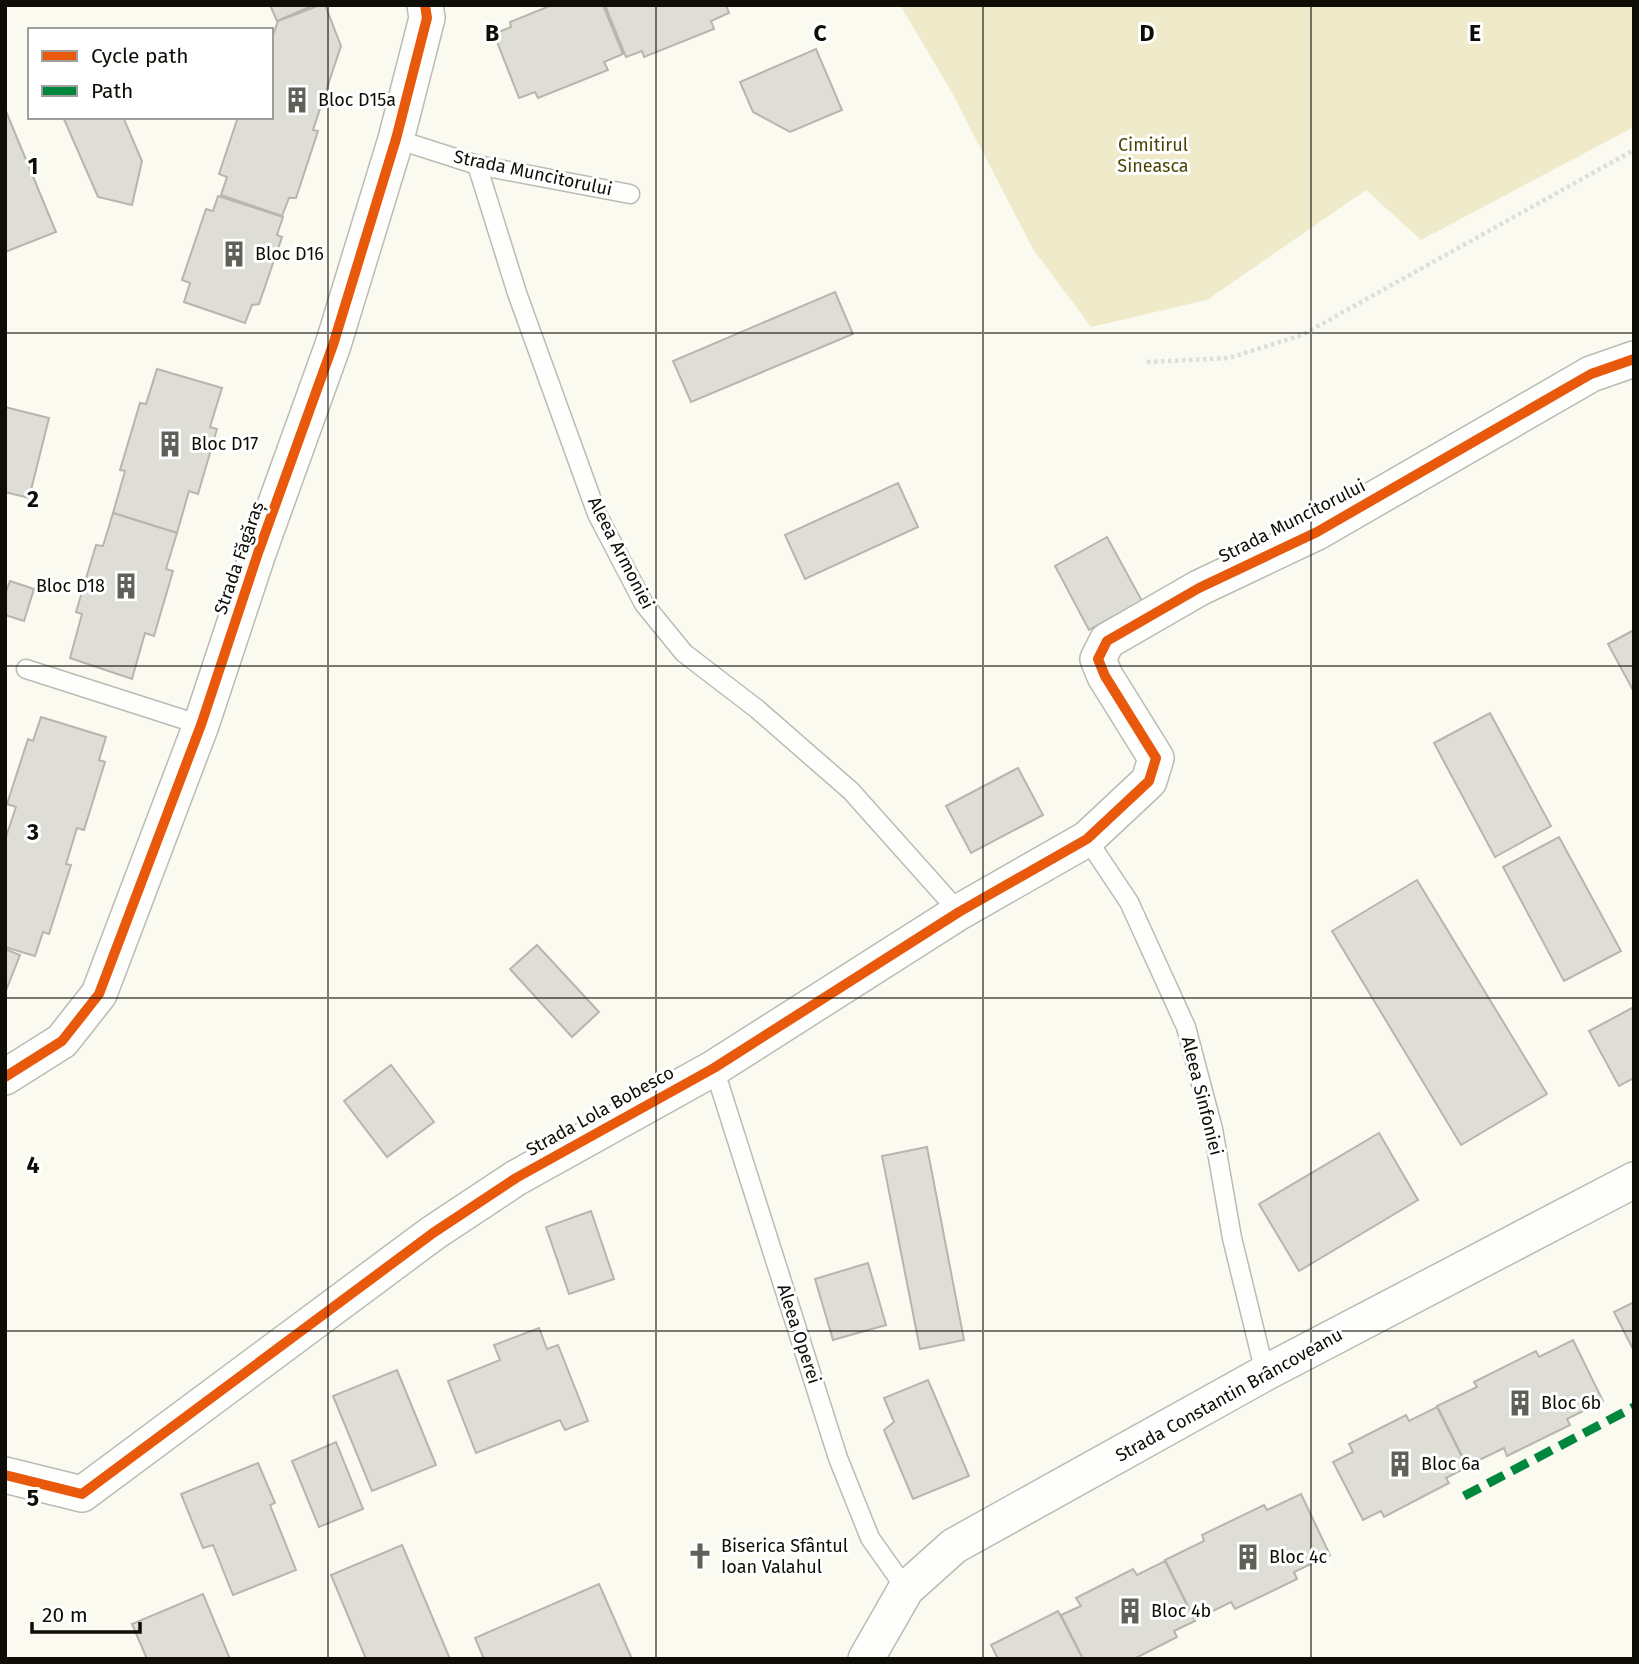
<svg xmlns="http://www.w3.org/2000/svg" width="1639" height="1664" viewBox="0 0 1639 1664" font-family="'Fira Sans',sans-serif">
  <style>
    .green { fill: #efebca }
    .building { fill: #deded6; stroke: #b6b6ad; stroke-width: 2 }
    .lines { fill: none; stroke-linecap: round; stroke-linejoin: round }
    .lane-casing { stroke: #bcbbb3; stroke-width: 21 }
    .street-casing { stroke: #bcbbb3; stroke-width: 38 }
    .path { stroke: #dededb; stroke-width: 4.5; stroke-dasharray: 3.5 3.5; stroke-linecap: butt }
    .lane { stroke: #fefefd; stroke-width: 18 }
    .street { stroke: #fefefd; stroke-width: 35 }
    .quiet { stroke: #00873e; stroke-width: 9; stroke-dasharray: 18 9; stroke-linecap: butt }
    .cycleway-casing { stroke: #fff; stroke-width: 15 }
    .cycleway { stroke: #e8590c; stroke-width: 10 }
    .grid { fill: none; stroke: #0e0d06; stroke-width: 2; stroke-opacity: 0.55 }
    .labels { text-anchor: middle; stroke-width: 6; stroke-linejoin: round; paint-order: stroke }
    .poi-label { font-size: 18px; fill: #0e0d06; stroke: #fff; text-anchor: start }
    .park-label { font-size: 18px; fill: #4c4406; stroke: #fff }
    .street-label { font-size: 18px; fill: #0e0d06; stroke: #fff }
    .grid-label { font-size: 23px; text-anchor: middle; font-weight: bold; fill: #0e0d06; stroke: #fff; stroke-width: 6; stroke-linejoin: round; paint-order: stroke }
  </style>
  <rect width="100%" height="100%" fill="#fafaf0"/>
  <path class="green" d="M900,5H1634V127L1421,240L1366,190L1207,300L1091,327L1033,249L951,91Z"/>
  <g class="building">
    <path d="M270,5H314L277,21Z"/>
    <path d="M320,5H325L341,46L313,130L318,131L296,198H289L282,216L221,195L227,177L219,174L238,117H271V41L278,21Z"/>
    <path d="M552,5H603L623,54L604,62L608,70L538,98L535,92L519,98L494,34L511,27L510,22Z"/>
    <path d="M605,5H726L729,13L711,21L714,29L644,57L642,51L626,57Z"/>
    <path d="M816,49L842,110L790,132L753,112L740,82Z"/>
    <path d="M5,109L56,232L5,252Z"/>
    <path d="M63,117H123L142,161L132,205L98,197Z"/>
    <path d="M218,196L283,217L277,235L282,237L259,304L252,305L245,323L184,302L190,283L182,280L206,209L213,211Z"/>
    <path d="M835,292L853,334L691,402L673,361Z"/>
    <path d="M157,369L222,388L210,427L217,429L198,494L189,491L177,533L113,513L125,471L120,470L140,403L146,404Z"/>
    <path d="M5,407L49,418L29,498L5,492Z"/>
    <path d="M898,483L918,527L805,579L785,535Z"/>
    <path d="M113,513L177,533L166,569L173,571L154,636L145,633L132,679L70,658L82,614L76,612L96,545L103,546Z"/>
    <path d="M1107,537L1142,601L1089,630L1055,566Z"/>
    <path d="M10,581L34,589L24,621L5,615V594Z"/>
    <path d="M1634,630V692L1608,644Z"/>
    <path d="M1490,713L1551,826L1495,857L1434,743Z"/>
    <path d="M41,717L106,737L99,760L105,762L84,830L77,828L66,864L71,865L49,934L43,932L35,956L5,947V840L16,807L7,804L28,739L33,741Z"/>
    <path d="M1018,768L1043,815L971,853L946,806Z"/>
    <path d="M1559,837L1621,951L1564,981L1503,867Z"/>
    <path d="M1417,880L1547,1094L1461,1145L1332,931Z"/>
    <path d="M537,945L599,1012L572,1037L510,969Z"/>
    <path d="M5,949L20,955L5,993Z"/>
    <path d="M1634,1007V1078L1619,1086L1589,1031Z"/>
    <path d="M391,1065L434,1122L387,1157L344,1101Z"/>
    <path d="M1379,1133L1418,1200L1299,1271L1259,1204Z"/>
    <path d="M927,1147L964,1340L920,1349L882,1156Z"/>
    <path d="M591,1211L614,1279L569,1294L546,1227Z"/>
    <path d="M868,1263L886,1325L833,1340L815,1279Z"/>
    <path d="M1634,1302V1351L1614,1312Z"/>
    <path d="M539,1328L547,1349L558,1345L588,1421L565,1430L560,1420L476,1453L448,1381L500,1360L494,1345Z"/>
    <path d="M1573,1340L1603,1401L1567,1419L1570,1425L1507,1456L1504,1448L1467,1466L1437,1406L1477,1387L1474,1382L1536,1351L1539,1357Z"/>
    <path d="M397,1370L436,1465L372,1491L333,1396Z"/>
    <path d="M928,1380L969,1476L913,1499L884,1430L894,1422L884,1398Z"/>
    <path d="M1437,1407L1467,1467L1446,1478L1449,1483L1384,1517L1381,1511L1363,1520L1333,1462L1353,1452L1349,1444L1406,1415L1409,1421Z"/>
    <path d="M336,1442L363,1509L319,1527L292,1461Z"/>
    <path d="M258,1463L275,1503L270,1505L296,1570L233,1595L213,1545L203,1548L181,1494Z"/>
    <path d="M1301,1494L1330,1555L1294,1572L1297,1579L1235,1609L1231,1602L1195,1620L1165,1560L1204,1541L1202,1535L1264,1505L1267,1510Z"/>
    <path d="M402,1545L450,1659H366L331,1575Z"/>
    <path d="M1165,1561L1195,1621L1174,1631L1177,1637L1134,1659H1083L1061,1615L1081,1606L1076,1598L1133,1569L1137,1575Z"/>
    <path d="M599,1584L632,1659H484L475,1638Z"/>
    <path d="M203,1594L230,1659H147L132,1624Z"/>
    <path d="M1058,1611L1083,1659H998L991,1645Z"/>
  </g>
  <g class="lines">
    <g class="lane-casing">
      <g id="lane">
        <path d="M396,139L477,165L630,194"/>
        <path d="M477,165L517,293L597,514L644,604L684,653L757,709L851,791L959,912"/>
        <path d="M26,669L201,725"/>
        <path d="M1087,839L1129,902L1186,1027L1213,1129L1232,1238L1265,1373"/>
        <path d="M714,1068L838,1458L870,1538L906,1589"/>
      </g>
    </g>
    <g class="street-casing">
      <g id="street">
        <path d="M5,1077L62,1041L99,994L201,725L258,553L333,345L396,139L427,18L425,5"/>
        <path d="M5,1475L82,1494L433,1233L516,1178L714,1068L959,912L1087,839L1149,781L1156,758L1105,676L1098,659L1107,641L1199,588L1317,532L1591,374L1634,359"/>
        <path d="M866,1659L906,1589L954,1546L1265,1373L1634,1180"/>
      </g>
    </g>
    <path class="path" d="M1147,362L1229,358L1302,335L1634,150"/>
    <use href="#lane" class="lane"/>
    <use href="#street" class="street"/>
    <path class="quiet" d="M1464,1496L1634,1407"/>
    <g class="cycleway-casing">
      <g id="cycleway">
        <path d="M5,1077L62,1041L99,994L201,725L258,553L333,345L396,139L427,18L425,5"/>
        <path d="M5,1475L82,1494L433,1233L516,1178L714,1068L959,912L1087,839L1149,781L1156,758L1105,676L1098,659L1107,641L1199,588L1317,532L1591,374L1634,359"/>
      </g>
    </g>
    <use href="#cycleway" class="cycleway"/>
  </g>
  <path class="grid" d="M328,5V1659M656,5V1659M983,5V1659M1311,5V1659M5,333H1634M5,666H1634M5,998H1634M5,1331H1634"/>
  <defs>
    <g id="building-bare" transform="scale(2.1)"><path d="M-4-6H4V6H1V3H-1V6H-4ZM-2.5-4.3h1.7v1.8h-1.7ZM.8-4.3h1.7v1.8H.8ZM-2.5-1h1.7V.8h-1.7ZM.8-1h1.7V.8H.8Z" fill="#616058" stroke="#fff" stroke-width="2.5" paint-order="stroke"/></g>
    <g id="church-bare" transform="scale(2.1)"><path d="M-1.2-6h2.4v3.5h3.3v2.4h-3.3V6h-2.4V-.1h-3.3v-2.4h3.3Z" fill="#616058" stroke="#fff" stroke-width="2.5" paint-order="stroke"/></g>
  </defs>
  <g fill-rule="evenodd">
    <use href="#building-bare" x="297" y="100"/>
    <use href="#building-bare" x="234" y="254"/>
    <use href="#building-bare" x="170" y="444"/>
    <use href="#building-bare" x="126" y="586"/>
    <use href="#building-bare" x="1520" y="1403"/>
    <use href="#building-bare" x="1400" y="1464"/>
    <use href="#church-bare" x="700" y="1556"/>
    <use href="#building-bare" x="1248" y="1557"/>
    <use href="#building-bare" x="1130" y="1611"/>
  </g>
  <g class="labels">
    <g class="poi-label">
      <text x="318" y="106">Bloc D15a</text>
      <text x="255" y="260">Bloc D16</text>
      <text x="191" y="450">Bloc D17</text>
      <text x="105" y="592" text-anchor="end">Bloc D18</text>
      <text x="1541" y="1409">Bloc 6b</text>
      <text x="1421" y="1470">Bloc 6a</text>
      <text x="721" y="1552">Biserica Sfântul<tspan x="721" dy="21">Ioan Valahul</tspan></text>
      <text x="1269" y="1563">Bloc 4c</text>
      <text x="1151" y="1617">Bloc 4b</text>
    </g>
    <g class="park-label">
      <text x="1153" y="151">Cimitirul<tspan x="1153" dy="21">Sineasca</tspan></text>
    </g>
    <g class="street-label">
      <text transform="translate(533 173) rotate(12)" y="6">Strada Muncitorului</text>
      <text transform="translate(1292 521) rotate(-27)" y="6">Strada Muncitorului</text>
      <text transform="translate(621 553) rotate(63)" y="6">Aleea Armoniei</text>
      <text transform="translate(239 558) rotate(-71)" y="6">Strada Făgăraș</text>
      <text transform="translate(1202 1096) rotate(76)" y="6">Aleea Sinfoniei</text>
      <text transform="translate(600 1111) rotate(-29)" y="6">Strada Lola Bobesco</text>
      <text transform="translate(799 1334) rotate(72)" y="6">Aleea Operei</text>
      <text transform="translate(1229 1395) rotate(-29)" y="6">Strada Constantin Brâncoveanu</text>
    </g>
  </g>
  <g class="grid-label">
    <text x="492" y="41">B</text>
    <text x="820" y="41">C</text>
    <text x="1147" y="41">D</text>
    <text x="1475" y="41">E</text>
    <text x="33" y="174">1</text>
    <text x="33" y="507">2</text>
    <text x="33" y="840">3</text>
    <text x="33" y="1173">4</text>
    <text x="33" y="1506">5</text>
  </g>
  <rect width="1639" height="1664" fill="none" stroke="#0e0d06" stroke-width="14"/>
  <rect x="28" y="28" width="245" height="91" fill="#ffffff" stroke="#9f9e9b" stroke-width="2"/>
  <rect x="42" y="51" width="35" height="10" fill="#e8590c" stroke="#9f9e9b" stroke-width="2"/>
  <text x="91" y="63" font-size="21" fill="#0e0d06">Cycle path</text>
  <rect x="42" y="86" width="35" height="10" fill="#00873e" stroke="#9f9e9b" stroke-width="2"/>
  <text x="91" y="98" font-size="21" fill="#0e0d06">Path</text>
  <path d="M32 1622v10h108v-10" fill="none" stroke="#0e0d06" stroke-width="3.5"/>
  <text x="42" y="1622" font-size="21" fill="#0e0d06" stroke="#ffffff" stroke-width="5" paint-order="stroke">20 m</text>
</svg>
